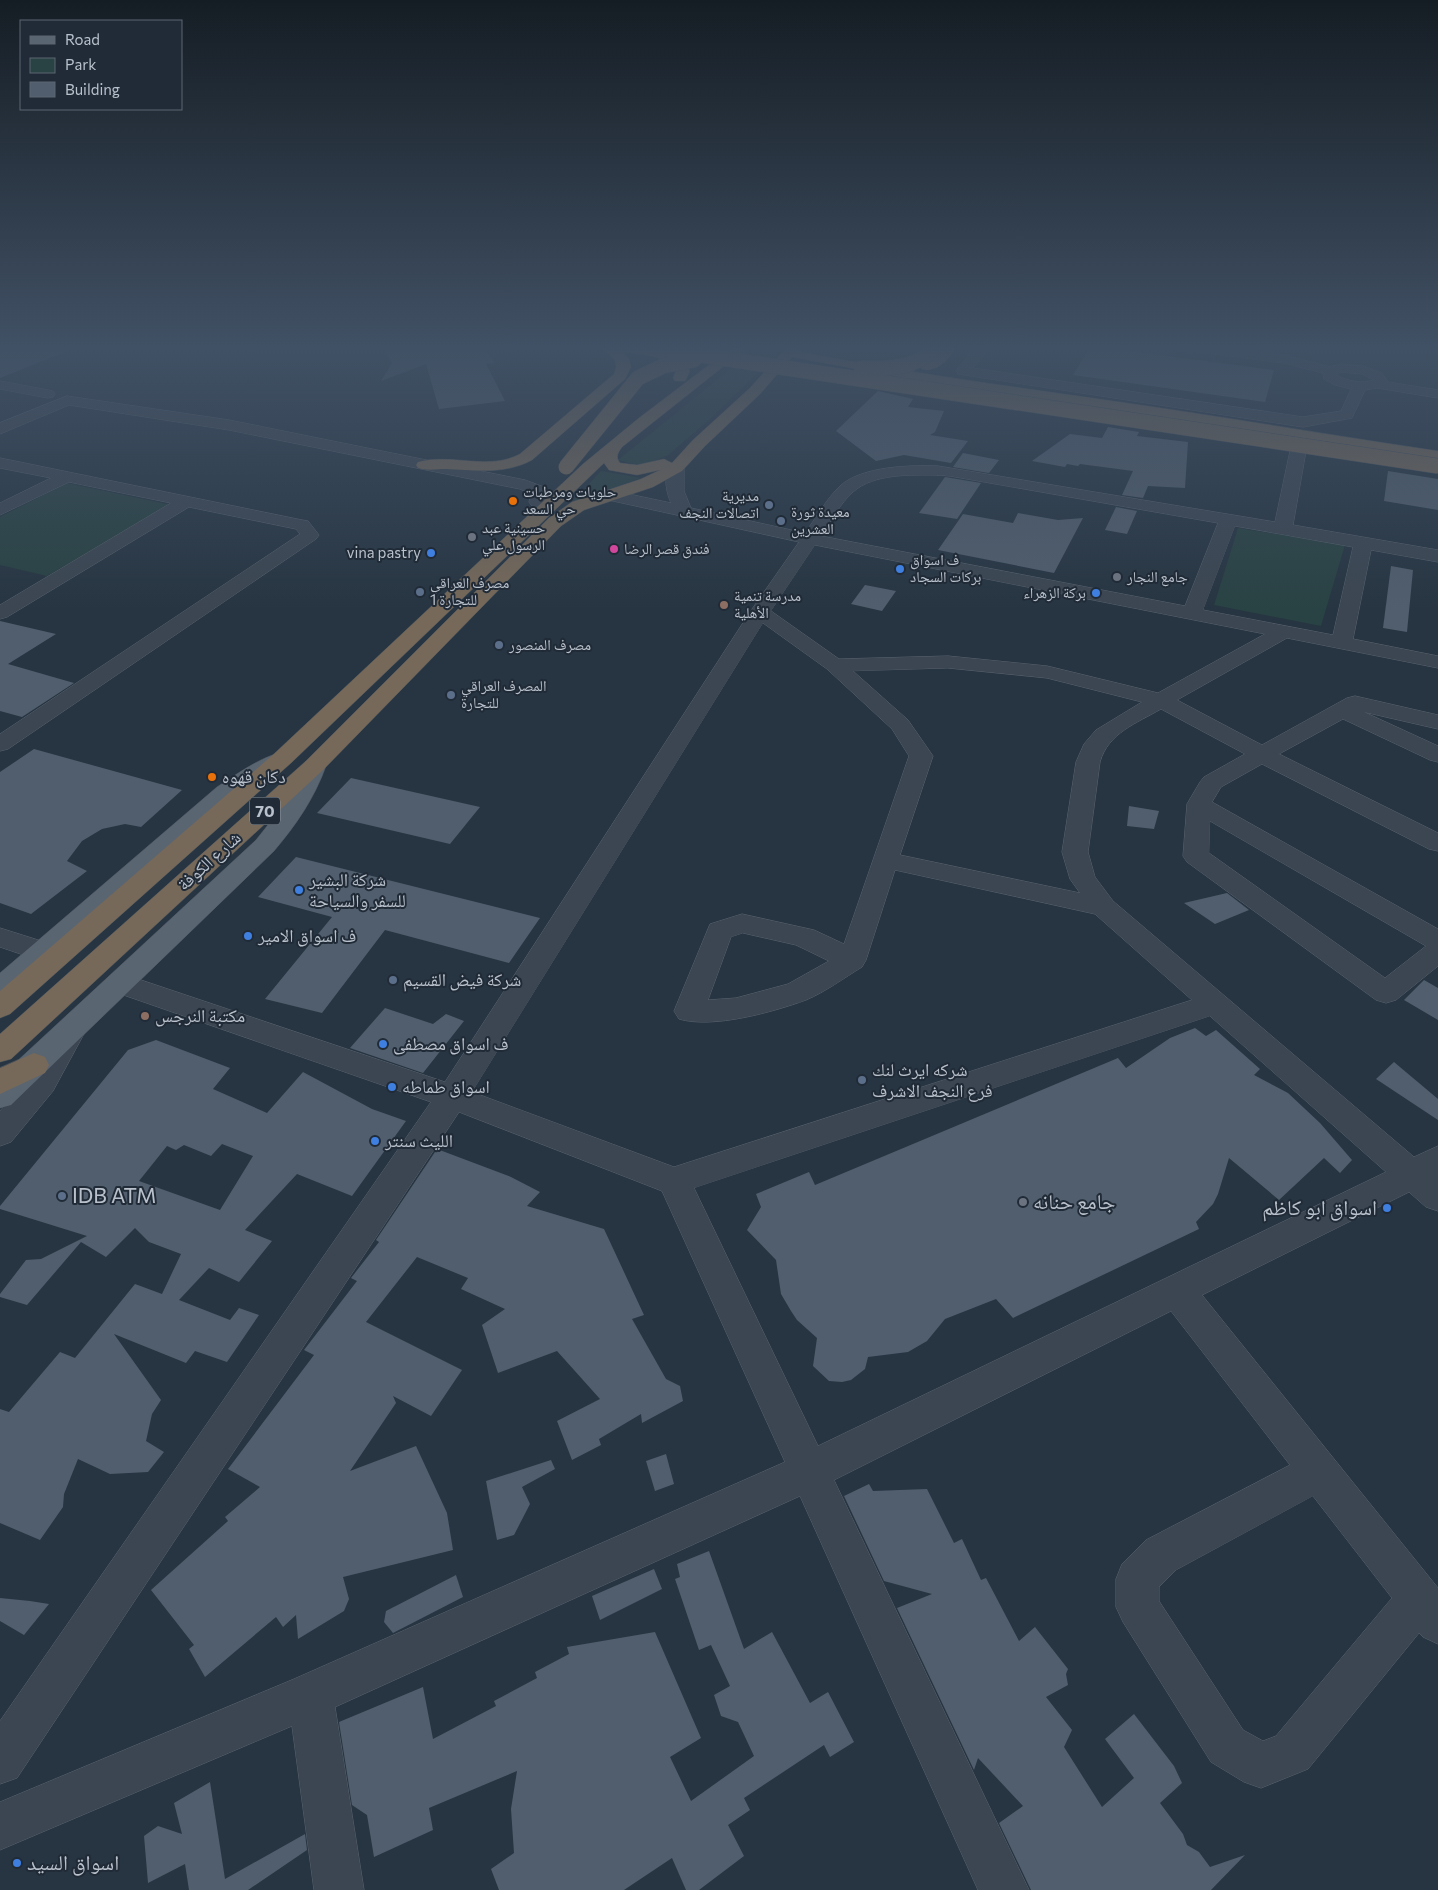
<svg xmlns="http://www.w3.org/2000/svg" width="1438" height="1890" viewBox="0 0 1438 1890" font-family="Commissioner,'Noto Naskh Arabic',sans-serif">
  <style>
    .green { fill: #294243 }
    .building { fill: #515e6d; fill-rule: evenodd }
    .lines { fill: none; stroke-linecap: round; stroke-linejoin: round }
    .minor-casing { stroke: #5a646f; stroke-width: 1 }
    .major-casing { stroke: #48525e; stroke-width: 1 }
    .highway-casing { stroke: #46515c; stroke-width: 1 }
    .minor { fill: #3c4652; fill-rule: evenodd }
    .major { fill: #5a6572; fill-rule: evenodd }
    .highway { fill: #776959; fill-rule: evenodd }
    .highway-bridge-casing { stroke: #46515c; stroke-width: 16; stroke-linecap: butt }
    .highway-bridge { stroke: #776959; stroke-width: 15 }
    .food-dot { fill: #e8710a; stroke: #202b37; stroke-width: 2 }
    .service-dot { fill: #5c6f8a; stroke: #202b37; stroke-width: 2 }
    .worship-dot { fill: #6b7280; stroke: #202b37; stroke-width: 2 }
    .hotel-dot { fill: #d1479c; stroke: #202b37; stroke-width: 2 }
    .shop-dot { fill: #3f7fe0; stroke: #202b37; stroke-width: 2 }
    .education-dot { fill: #8d6e63; stroke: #202b37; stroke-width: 2 }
    .labels { text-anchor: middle; stroke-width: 4; stroke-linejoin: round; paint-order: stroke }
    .far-poi-label { font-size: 15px; fill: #b9c1cc; stroke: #202b37; text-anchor: start }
    .shield { fill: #202b37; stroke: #8b949f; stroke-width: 1 }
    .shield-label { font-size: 16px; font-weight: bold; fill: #b9c1cc }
    .poi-label { font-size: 18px; fill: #b9c1cc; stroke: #202b37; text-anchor: start }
    .street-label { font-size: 18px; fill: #b9c1cc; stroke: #202b37 }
    .near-poi-label { font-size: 21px; fill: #b9c1cc; stroke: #202b37; text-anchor: start }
  </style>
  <rect width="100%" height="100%" fill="#273542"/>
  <g class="green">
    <path d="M759,346H785L709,420L668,455L649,463L638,465L618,460Z"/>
    <path d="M837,346H925L924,350C894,371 860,362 828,356Z"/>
    <path d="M601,471L641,478L571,503Z"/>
    <path d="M67,483L171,505L47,576L0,565V517Z"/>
    <path d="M1238,528L1345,545L1321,626L1214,605Z"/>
  </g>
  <g class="building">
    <path d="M0,346H77V347L0,378Z"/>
    <path d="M383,346H482L495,363L486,364L505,401L439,409L426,364L381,381L392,363Z"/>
    <path d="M1091,346L1274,370L1265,402L1073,375Z"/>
    <path d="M878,391L913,399L908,407L944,411L935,432L930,435L968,441L951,463L904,455L876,461L836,431Z"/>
    <path d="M1108,427L1139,432L1137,436L1188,442L1185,488L1148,486L1143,498L1122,495L1133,471L1080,464L1078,466L1067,464L1065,467L1032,461L1070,434L1102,438Z"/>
    <path d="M963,453L999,460L989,473L953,467Z"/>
    <path d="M1388,471L1438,479V510L1384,501Z"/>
    <path d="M945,477L981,483L957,519L919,513Z"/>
    <path d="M1116,507L1137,511L1127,534L1105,530Z"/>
    <path d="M1018,513L1058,520L1083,518L1054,573L938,550L963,514L1013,523Z"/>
    <path d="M1391,566L1413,570L1407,632L1383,628Z"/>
    <path d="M865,585L896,591L882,611L851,604Z"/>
    <path d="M0,621L56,634L8,664L74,683L22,717L0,711Z"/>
    <path d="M34,749L182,790L141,827L125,824L102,829L82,841L67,861L87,871L31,914L0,903V772Z"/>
    <path d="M351,778L480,807L450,844L317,813Z"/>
    <path d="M1129,806L1159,811L1154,829L1127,826Z"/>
    <path d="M296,857L540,918L509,963L385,930L322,1013L265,999L332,917L258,897Z"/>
    <path d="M1227,893L1249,910L1215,924L1184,903Z"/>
    <path d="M1424,980L1438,988V1020L1404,1000Z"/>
    <path d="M385,1008L433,1024L446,1014L464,1021L423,1073L350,1048Z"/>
    <path d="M1195,1028L1206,1036L1216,1030L1260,1069L1254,1075L1288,1093L1320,1123L1352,1160L1340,1173L1324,1158L1279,1200L1229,1158L1218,1194L1213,1204L1196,1222L1199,1229L1013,1318L996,1299L945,1319L927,1341L908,1352L868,1357L865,1369L851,1380L842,1382L829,1381L813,1366L817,1338L797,1320L791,1311L781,1294L776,1260L747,1230L761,1207L756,1194L809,1172L815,1185L1118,1058L1126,1068L1170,1038Z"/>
    <path d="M156,1040L230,1068L213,1089L267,1113L303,1072L372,1109L406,1121L352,1196L297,1174L245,1230L272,1241L239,1282L209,1268L179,1300L230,1320L239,1308L259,1315L227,1362L195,1351L186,1363L114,1334L161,1400L152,1414L146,1441L164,1452L148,1472L110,1474L78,1459L64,1494L63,1507L40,1540L0,1523V1409L9,1412L60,1352L75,1358L135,1284L162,1294L181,1254L149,1242L135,1228L106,1257L81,1242L27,1305L0,1297V1294L26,1260L41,1259L87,1236L0,1209V1206L128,1050ZM222,1144L253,1156L220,1210L139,1181L167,1146L176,1150L184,1145L211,1156Z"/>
    <path d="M1394,1062L1438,1099V1120L1376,1079Z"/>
    <path d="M437,1149L511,1177L540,1192L527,1206L604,1229L644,1315L632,1319L666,1379L680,1386L683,1401L642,1423L641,1414L599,1439L601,1445L572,1460L557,1421L600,1399L557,1351L498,1373L482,1325L505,1309L461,1289L468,1278L417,1257L366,1322L462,1370L431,1416L393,1396L396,1403L350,1471L416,1446L447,1513L453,1550L343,1577L349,1599L344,1611L298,1639L296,1615L283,1627L276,1617L205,1677L189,1649L194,1645L151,1590L228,1521L225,1517L260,1487L228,1469L314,1355L304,1350L357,1281L351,1278L379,1242L376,1240Z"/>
    <path d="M666,1454L674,1484L655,1491L646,1461Z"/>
    <path d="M551,1460L555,1469L522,1487L530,1504L514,1535L497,1540L486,1481Z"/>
    <path d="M869,1484L873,1491L927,1489L954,1543L962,1539L981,1580L986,1578L1019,1641L1035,1627L1068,1669L1066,1674L1068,1685L1046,1697L1072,1730L1064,1747L1102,1807L1134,1778L1105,1739L1134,1714L1174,1766L1182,1783L1160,1803L1183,1834L1187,1845L1199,1852L1210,1867L1245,1855L1211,1890H1031L999,1823L1023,1806L978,1758L974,1770L897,1608L932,1594L884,1581L844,1496Z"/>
    <path d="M709,1551L744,1649L772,1632L810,1703L828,1692L854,1742L830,1757L824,1745L744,1798L750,1810L728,1825L744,1856L699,1890H686L672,1858L624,1890H499L491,1869L514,1853L511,1809L517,1771L429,1808L433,1830L374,1857L367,1815L352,1805L339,1722L423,1687L433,1739L496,1706L494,1701L537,1678L535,1672L569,1654L567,1647L655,1632L701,1738L670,1757L691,1801L754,1756L738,1722L721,1716L714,1695L730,1686L711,1645L699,1650L675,1579L680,1577L677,1564Z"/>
    <path d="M654,1569L662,1589L600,1620L592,1596Z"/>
    <path d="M456,1575L463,1597L393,1633L384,1622L386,1611Z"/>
    <path d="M0,1598L30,1601L49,1604L24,1635L0,1621Z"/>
    <path d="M210,1782L225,1879L305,1834L307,1850L248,1890H189L185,1864L148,1883L144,1836L158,1826L182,1834L174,1803Z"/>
  </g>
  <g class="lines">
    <g class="minor-casing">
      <g id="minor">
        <path d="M977,346H991L973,368L1303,417L1341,411L1351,389L1335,385L1324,379L1323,373L1284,363L1183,350L1176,346H1214L1285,355L1330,367L1341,364L1363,366L1382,373L1388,382L1438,390V398L1377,388L1365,390L1352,418L1303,427L958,374L956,371ZM1341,372L1362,374L1374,380C1361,384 1347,381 1336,375Z"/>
        <path d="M0,381L48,390L53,391L55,394L53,397L48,398L0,389Z"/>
        <path d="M67,396L229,420L525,480L544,487L548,495L544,506H532L529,502L531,494L520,489L229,430L69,405L0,434V423Z"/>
        <path d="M1298,446L1304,448L1306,451L1293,525L1438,550V562L1371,550L1353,639L1438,656V668L1287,638L1177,700L1262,745L1347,698L1355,696L1438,715V729L1364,712L1438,746V762L1430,760L1343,719L1279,754L1438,833V851L1429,849L1262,764L1221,787L1212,802L1438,929V966L1396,1000L1386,1003L1376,1000L1187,862L1183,856L1187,804L1200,782L1204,777L1245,754L1161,709C1137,723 1108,733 1100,762L1088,852L1095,877L1113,901L1414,1157L1438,1146V1211L1426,1207L1409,1192L1202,1295L1438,1588V1644L1423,1637L1419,1633L1308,1769L1261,1788L1244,1782L1211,1762L1123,1622L1116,1607V1579L1122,1564L1146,1540L1290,1465L1171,1311L834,1480L1029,1890H978L800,1496L335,1707L364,1890H314L292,1726L0,1850V1802L294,1679L785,1462L662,1191L459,1112L17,1778L0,1784V1721L431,1102L112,991L108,984L112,977L122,974L132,977L445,1082L750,612L799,542L604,499L602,495L604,491L610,490L671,503C666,492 663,475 670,465H682L684,468V491L691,508L805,533C816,518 827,498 840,486C862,466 911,465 938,466L1275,522L1290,451L1292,448ZM938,475L950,476L1218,523L1185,606L821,536C831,522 840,503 853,492C874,473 912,475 938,475ZM1235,526L1353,547L1333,635L1203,610ZM815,545L1265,634L1158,693L1047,666L948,656L839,659L771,611ZM763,623L827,669L892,729L909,756L844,944L814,930L742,914L710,924L674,1011L679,1019C713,1029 773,1012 806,1000C825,992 844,978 862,967L866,960L895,870L1095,914L1192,1000L674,1167L472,1092ZM948,668L1047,678L1142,702L1096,730L1084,744L1076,762L1062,852L1070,879L1080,893L900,855L933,756L908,720L853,671ZM1210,821L1426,946L1385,978L1209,853ZM743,933L796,945L829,961L788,984L736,998L708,1000L731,937ZM1210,1016L1386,1172L818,1446L694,1188ZM1313,1496L1392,1598L1276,1736L1263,1741L1243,1730L1159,1601V1587L1176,1570Z"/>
        <path d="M0,458L302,520L308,521L319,535L316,539L8,749L0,751V734L300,534L296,529L189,507L7,617L0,619V605L171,503L69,482L0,515V503L51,478L0,468Z"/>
        <path d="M0,928L54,945L58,952L54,959L44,962L0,947Z"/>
        <path d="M70,1021L80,1024L85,1032L53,1091L11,1142L0,1146V1111L31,1075L60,1024Z"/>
      </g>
    </g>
    <g class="major-casing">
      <g id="major">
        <path d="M279,753L287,755L291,760L287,765L233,797L54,959L10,995L0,998V973L217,787C236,775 257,759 279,753Z"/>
        <path d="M314,759L322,761L326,766C314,799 296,825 274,851L11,1105L0,1108V1077L256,840L283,806L306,761Z"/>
      </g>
    </g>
    <g class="highway-casing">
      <g id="highway">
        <path d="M599,346C629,345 672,343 690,371L685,381H675L673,378L676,371C666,355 640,354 624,352L629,359L631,367L625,379L532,460C504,475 476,470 446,469C437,469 427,471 418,468L416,465L418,462C452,453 488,471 520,454L614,374C621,358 608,355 599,346Z"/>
        <path d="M734,346H749L622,447C618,453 615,456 620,463L637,465L664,459L672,463L693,440L750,388L788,346H802L799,349L802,352C919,375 1037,390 1154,407C1249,421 1343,437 1438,451V461L1357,449L1289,436L915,380L792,357L760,394L705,446L682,471L653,487L584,510L561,526L322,771L11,1059L0,1062V1034L306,761L549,518L572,502L641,479L660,470L637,475L609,470L604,463L291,763L10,1014L0,1018V991L275,753L583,464L639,418Z"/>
        <path d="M942,346H956C951,359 936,373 922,369L920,366C927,358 938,358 942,346Z"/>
        <path d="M34,1053L45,1057L49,1065L45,1073L0,1094V1068Z"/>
      </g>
    </g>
    <use href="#minor" class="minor"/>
    <use href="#major" class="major"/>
    <use href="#highway" class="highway"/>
    <g class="highway-bridge-casing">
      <g id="highway-bridge">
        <path d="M667,350L1438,466"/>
        <path d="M861,368C886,369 920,369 935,346"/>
        <path d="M566,467L638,378L663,366L694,360"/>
      </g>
    </g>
    <use href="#highway-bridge" class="highway-bridge"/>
  </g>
  <linearGradient id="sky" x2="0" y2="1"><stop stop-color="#151d24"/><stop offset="0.57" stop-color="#415165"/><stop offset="1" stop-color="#415165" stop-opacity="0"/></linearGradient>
  <rect width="1438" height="610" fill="url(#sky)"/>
  <g class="food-dot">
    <circle cx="513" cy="501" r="5"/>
    <circle cx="212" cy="777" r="5"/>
  </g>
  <g class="service-dot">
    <circle cx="769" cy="505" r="5"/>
    <circle cx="781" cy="521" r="5"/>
    <circle cx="420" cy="592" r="5"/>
    <circle cx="499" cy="645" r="5"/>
    <circle cx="451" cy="695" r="5"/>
    <circle cx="393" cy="980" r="5"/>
    <circle cx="862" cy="1080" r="5"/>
    <circle cx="62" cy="1196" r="5"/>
  </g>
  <g class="worship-dot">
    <circle cx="472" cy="537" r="5"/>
    <circle cx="1117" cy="577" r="5"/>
    <circle cx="1023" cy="1202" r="5"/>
  </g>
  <circle class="hotel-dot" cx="614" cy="549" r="5"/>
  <g class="shop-dot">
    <circle cx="431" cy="553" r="5"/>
    <circle cx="900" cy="569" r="5"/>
    <circle cx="1096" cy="593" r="5"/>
    <circle cx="299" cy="890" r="5"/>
    <circle cx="248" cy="936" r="5"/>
    <circle cx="383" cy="1044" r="5"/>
    <circle cx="392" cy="1087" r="5"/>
    <circle cx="375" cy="1141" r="5"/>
    <circle cx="1387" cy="1208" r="5"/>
    <circle cx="17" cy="1863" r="5"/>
  </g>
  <g class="education-dot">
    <circle cx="724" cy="605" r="5"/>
    <circle cx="145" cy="1016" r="5"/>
  </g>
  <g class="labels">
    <g class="far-poi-label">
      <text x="523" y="497">حلويات ومرطبات<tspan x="523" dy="17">حي السعد</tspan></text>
      <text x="759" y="501" text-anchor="end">مديرية<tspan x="759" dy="17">اتصالات النجف</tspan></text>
      <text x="791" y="517">معيدة ثورة<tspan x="791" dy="17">العشرين</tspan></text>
      <text x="482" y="533">حسينية عبد<tspan x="482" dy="17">الرسول علي</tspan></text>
      <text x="624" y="554">فندق قصر الرضا</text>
      <text x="421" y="558" text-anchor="end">vina pastry</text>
      <text x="910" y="565">ف اسواق<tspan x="910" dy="17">بركات السجاد</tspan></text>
      <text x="1127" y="582">جامع النجار</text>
      <text x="430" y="588">مصرف العراقي<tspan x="430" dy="17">للتجارة 1</tspan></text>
      <text x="1086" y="598" text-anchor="end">بركة الزهراء</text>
      <text x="734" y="601">مدرسة تنمية<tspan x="734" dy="17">الأهلية</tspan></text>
      <text x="509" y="650">مصرف المنصور</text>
      <text x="461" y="691">المصرف العراقي<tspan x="461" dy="17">للتجارة</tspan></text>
    </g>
    <rect class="shield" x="250" y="797.5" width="30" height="27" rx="4"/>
    <g class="shield-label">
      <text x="265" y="817">70</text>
    </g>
    <g class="poi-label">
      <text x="222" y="783">دكان قهوه</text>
      <text x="309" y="886">شركة البشير<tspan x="309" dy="21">للسفر والسياحة</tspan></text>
      <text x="258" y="942">ف اسواق الامير</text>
      <text x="403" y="986">شركة فيض القسيم</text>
      <text x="155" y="1022">مكتبة النرجس</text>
      <text x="393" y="1050">ف اسواق مصطفى</text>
      <text x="872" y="1076">شركه ايرث لنك<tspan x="872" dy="21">فرع النجف الاشرف</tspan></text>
      <text x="402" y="1093">اسواق طماطه</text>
      <text x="385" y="1147">الليث سنتر</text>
    </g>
    <g class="street-label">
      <text transform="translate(209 861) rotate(-42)" y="6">شارع الكوفة</text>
    </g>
    <g class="near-poi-label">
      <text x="72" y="1203">IDB ATM</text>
      <text x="1033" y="1209">جامع حنانه</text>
      <text x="1377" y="1215" text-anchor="end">اسواق ابو كاظم</text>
      <text x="27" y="1870">اسواق السيد</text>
    </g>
  </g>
  <rect x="20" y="20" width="162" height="90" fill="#202b37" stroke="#5d6773"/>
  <rect x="30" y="36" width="25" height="8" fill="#5a6572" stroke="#5d6773"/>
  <text x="65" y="45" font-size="15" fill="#b9c1cc">Road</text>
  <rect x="30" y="58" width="25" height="15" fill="#294243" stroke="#5d6773"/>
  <text x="65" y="70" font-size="15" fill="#b9c1cc">Park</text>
  <rect x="30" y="82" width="25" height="15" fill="#515e6d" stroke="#5d6773"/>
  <text x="65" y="95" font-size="15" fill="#b9c1cc">Building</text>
</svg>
